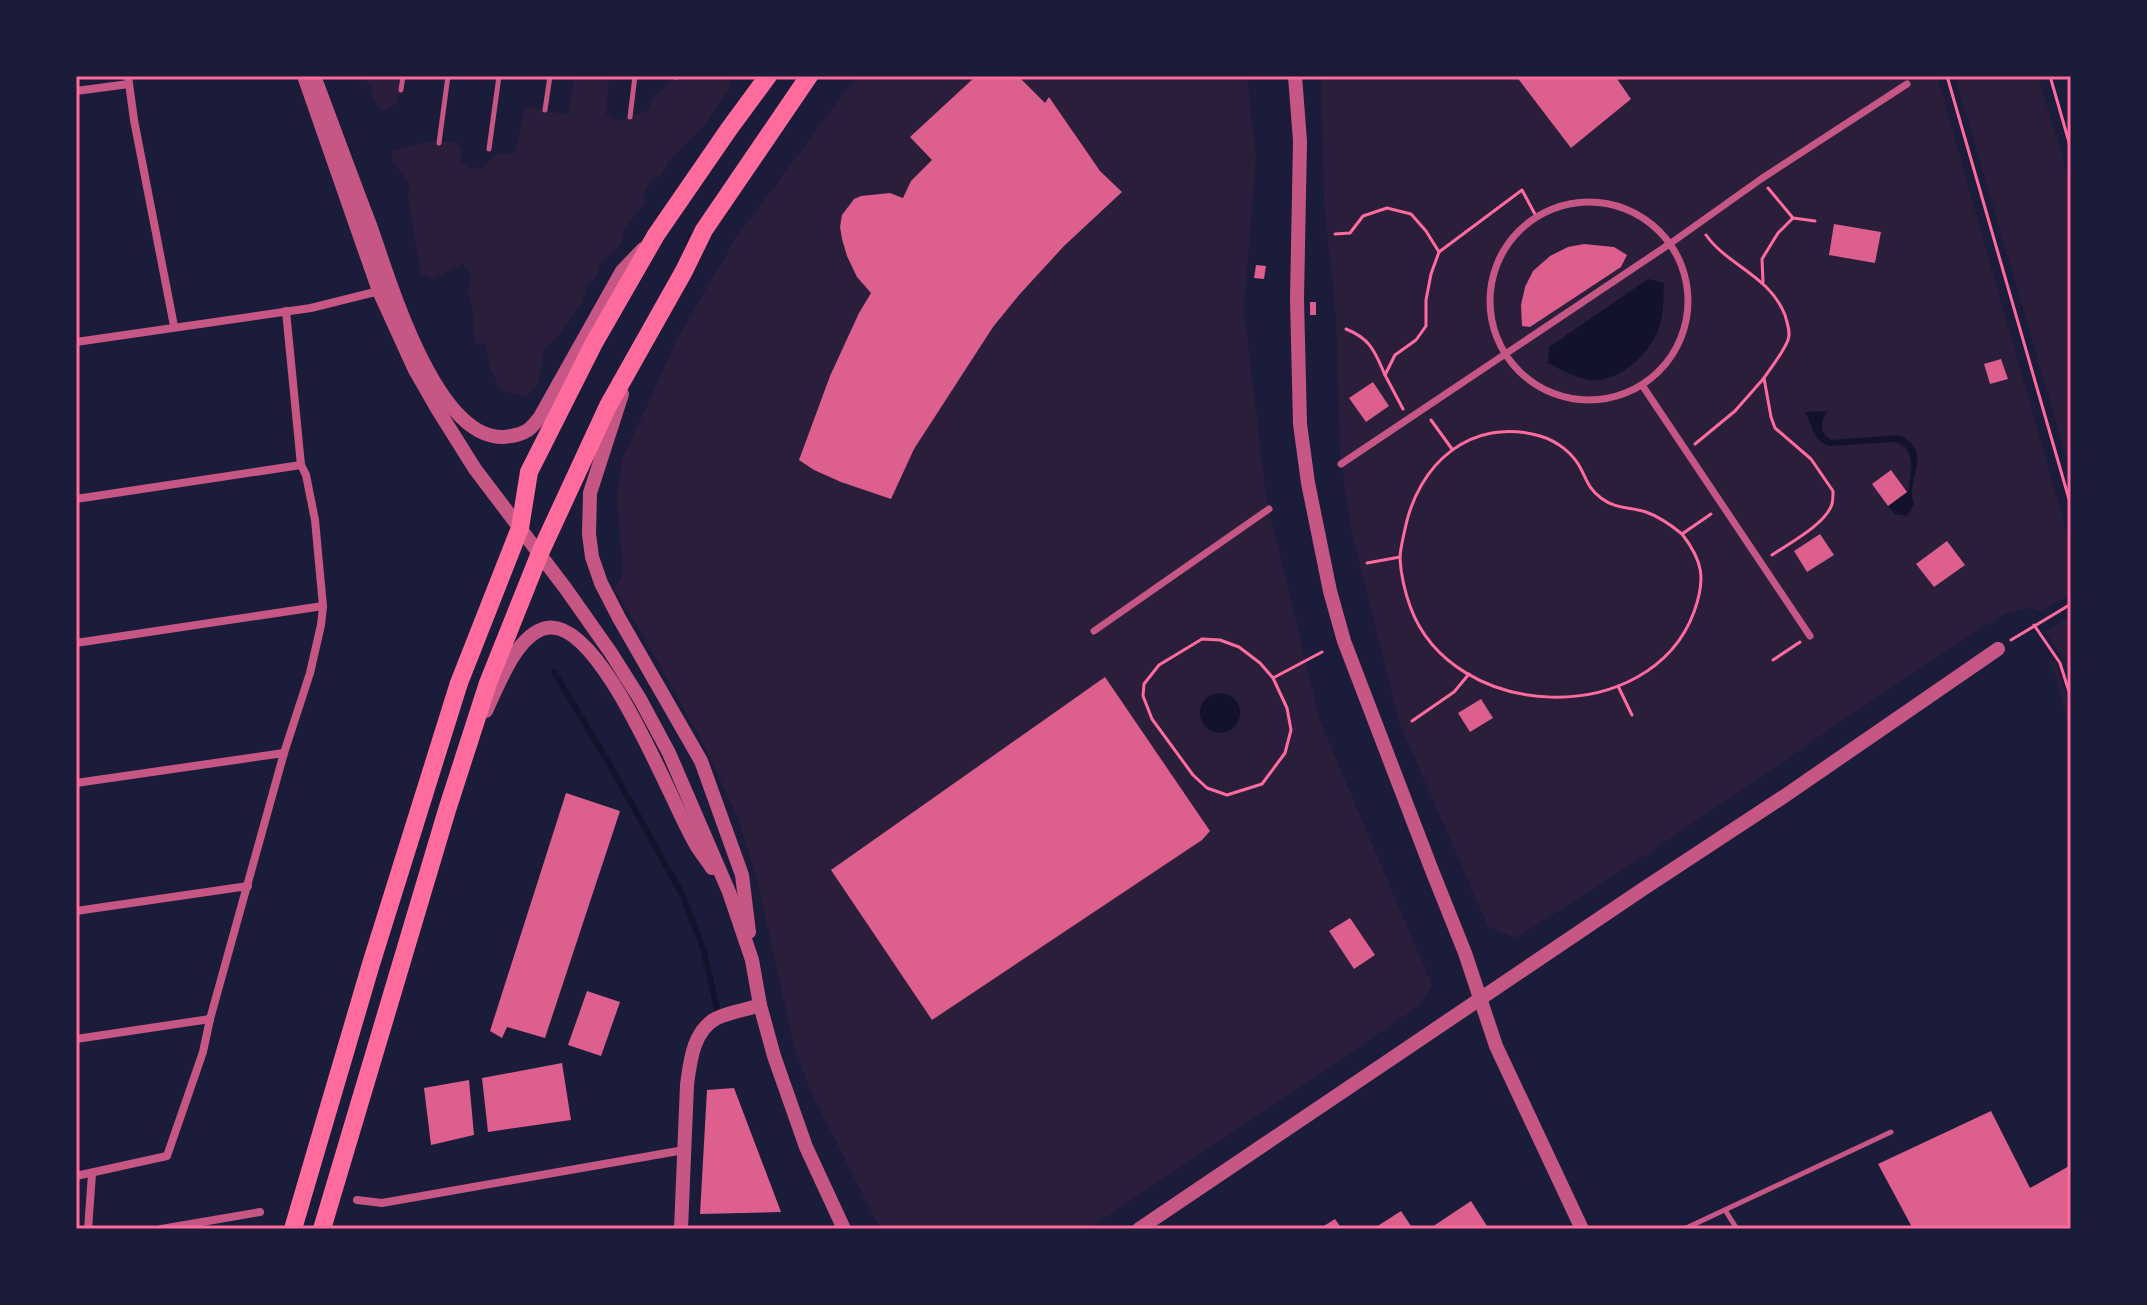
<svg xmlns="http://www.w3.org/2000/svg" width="2147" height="1305" viewBox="0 0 2147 1305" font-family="'Times New Roman',serif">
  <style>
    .green { fill: #2a1e3b }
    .water { fill: #12122b }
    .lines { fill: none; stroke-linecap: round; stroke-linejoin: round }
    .stream { stroke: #12122b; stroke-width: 6 }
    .building { fill: #dd5f8e }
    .path { stroke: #ff6b9d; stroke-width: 3 }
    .service { stroke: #c65784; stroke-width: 5 }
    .pedestrian { stroke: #c65784; stroke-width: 7 }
    .minor { stroke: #c65784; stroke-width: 8 }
    .tertiary { stroke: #c65784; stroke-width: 14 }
    .trunk { stroke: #ff6b9d; stroke-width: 18 }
    .neatline { fill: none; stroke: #ff6b9d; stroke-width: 3 }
  </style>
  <rect width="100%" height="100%" fill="#1b1b3a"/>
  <g class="green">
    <path d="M366,76H399V95L395,105L384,111C375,104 370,99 372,87L366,81Z"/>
    <path d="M574,76H609L606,114L619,121L648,110L655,95L670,83L672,76H737L733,77L728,90L704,126L669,160L661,176L652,180L643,194L645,202L624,230L622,241L614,252L601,261L597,276L587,286L581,305L557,338L545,347L538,386L525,397L501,390L491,370L485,345L475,343C472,322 476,309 467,290L472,276L463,264L433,279L421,274L408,199L409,183L392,161L393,150L427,142H457L463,150L460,162L469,168L484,167L494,155L515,152L525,107L568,115Z"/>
    <path d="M857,76H1247L1256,158L1244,309L1266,496L1320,721L1432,985L1419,1006L1089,1229H880L811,1092L794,1046L756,876L738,818L705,747L649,646L614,589L623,574L617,496L622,460L677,339L737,236Z"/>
    <path d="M1321,76H1937L2071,548V594L2040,611L2032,608L2004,614L1905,678L1649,853L1516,938L1488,926L1399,722L1352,533L1340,455L1336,316L1324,202Z"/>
    <path d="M1955,76H2038L2071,186V473Z"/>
    <path d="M2071,617V682L2064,660L2045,631Z"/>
    <path d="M2049,660L2053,661L2057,667L2071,712V739L2056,674Z"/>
  </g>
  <g class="water">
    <path d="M1648,279L1664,283C1663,295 1664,309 1661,321C1655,350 1620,384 1588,380C1574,377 1561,370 1548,363L1549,347Z"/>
    <path d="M1827,411C1821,422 1818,432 1831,440L1899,435C1936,452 1904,478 1914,504L1907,516L1895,514L1888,506L1908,492C1911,473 1917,446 1893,442L1829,446C1812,440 1813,426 1805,412Z"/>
    <circle cx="1220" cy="713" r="20"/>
  </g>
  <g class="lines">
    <path class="stream" d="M554,672L611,767L683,896L704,951L717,1009"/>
  </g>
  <g class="building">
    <path d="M976,76H1018L1045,103L1049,97L1100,171L1122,192L1064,246L1019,295L993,327L914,449L891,499L841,482L814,470L799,460L830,376L859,313L871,293L857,277L847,256L842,239L840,227L842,215L854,199L861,196L890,193L903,198L911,181L932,160L910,137Z"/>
    <path d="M1516,76H1615L1631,99L1571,148Z"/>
    <path d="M1834,224L1881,232L1875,263L1829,255Z"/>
    <path d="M1584,244L1614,247L1627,255L1621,267L1530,327L1522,326L1521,305L1525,287L1533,271L1550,256L1568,247Z"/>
    <path d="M1256,265L1266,266L1264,279L1254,278Z"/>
    <rect x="1310" y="302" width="6" height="13"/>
    <path d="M2001,359L2008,379L1990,384L1984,364Z"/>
    <path d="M1373,382L1389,406L1366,422L1349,398Z"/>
    <path d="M1891,470L1907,492L1888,506L1872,484Z"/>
    <path d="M1820,534L1834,555L1807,572L1794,551Z"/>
    <path d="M1947,541L1965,565L1934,587L1916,564Z"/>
    <path d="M1105,677L1210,831L1202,840L932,1020L831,870Z"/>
    <path d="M1481,699L1493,718L1470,732L1458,713Z"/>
    <path d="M566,793L620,811L545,1038L507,1027L502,1038L490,1031Z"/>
    <path d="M1350,918L1375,955L1354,969L1329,931Z"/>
    <path d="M587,991L620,1002L601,1056L568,1045Z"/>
    <path d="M562,1063L571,1120L488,1132L482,1078Z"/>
    <path d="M469,1080L474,1135L431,1145L424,1088Z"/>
    <path d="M734,1088L781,1212L700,1214L707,1090Z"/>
    <path d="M1991,1111L2030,1188L2071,1165V1229H1913L1878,1164Z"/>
    <path d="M1471,1201L1489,1229H1429Z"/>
    <path d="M1401,1211L1413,1229H1373Z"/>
    <path d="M1335,1219L1342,1229H1319Z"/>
  </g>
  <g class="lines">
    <g class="path">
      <path d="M666,76L676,78L682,76"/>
      <path d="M1947,76L2071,506"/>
      <path d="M2050,76L2071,149"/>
      <path d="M1768,188L1793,218L1815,221"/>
      <path d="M1335,234L1350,233L1363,216L1387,208L1411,214L1426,231L1439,252"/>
      <path d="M1706,235C1728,266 1769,275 1785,315C1787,323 1791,332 1788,340C1783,353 1772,366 1764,378L1771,417L1775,428L1811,459L1833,491C1833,495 1833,500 1832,504C1826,524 1788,544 1772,555"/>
      <path d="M1763,282L1762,259L1778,233L1793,218"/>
      <path d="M1346,329C1371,339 1375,352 1385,375"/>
      <path d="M1403,409L1385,375L1395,355L1416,340L1426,326V300L1431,274L1439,252L1522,190L1537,218"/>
      <path d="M1431,420L1452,449"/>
      <path d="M1695,444L1735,411L1764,378"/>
      <path d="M1682,534C1703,561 1706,579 1694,612C1650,730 1452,723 1410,606C1405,592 1401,574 1400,559C1400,549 1403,539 1405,529C1418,464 1471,416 1540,436C1557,441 1573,453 1581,469C1587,481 1589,489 1601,498C1615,509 1630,507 1646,512C1660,517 1671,525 1682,534L1711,514"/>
      <path d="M1367,563L1400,557"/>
      <path d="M2034,625L2060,663L2071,698"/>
      <path d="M2011,640L2071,604"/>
      <path d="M1773,660L1800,642"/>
      <path d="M1273,678L1287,708L1291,730L1285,753L1262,784L1227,795L1207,788L1193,775L1152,719L1143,696L1144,684L1159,665L1202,639L1220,640L1239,647L1260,663L1273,678L1322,652"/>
      <path d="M1618,686L1632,715"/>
      <path d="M1412,721L1454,692L1469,674"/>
    </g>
    <g class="service">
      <path d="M401,90L403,76"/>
      <path d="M545,110L550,76"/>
      <path d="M630,117L635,76"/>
      <path d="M439,143L448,76"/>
      <path d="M489,149L499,76"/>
      <path d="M1725,1210L1737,1229"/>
      <path d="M1684,1229L1891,1132"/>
    </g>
    <g class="pedestrian">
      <circle cx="1589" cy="301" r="99"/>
      <path d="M1642,385L1810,636"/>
      <path d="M1341,464L1671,243L1761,179L1907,84"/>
      <path d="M1094,631L1269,509"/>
    </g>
    <g class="minor">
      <path d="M128,76L134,120L174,326"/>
      <path d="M76,91L129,84"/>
      <path d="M76,342L311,308L379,291"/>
      <path d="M76,499L301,465"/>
      <path d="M76,643L323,606"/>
      <path d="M76,783L284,753"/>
      <path d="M76,911L248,886"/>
      <path d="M76,1039L210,1019"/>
      <path d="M76,1176L167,1156L203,1052L210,1019L284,753L310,673L321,625L323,606L315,520L306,475L301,465L286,311"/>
      <path d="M357,1200L382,1203L684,1150"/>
      <path d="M88,1229L92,1174"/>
      <path d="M161,1229L260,1212"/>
    </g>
    <g class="tertiary">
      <path d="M304,76L379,291L415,370L438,410L475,469L566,589L611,653L640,699L669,753L729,892L752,960L760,1005L774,1056L806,1147L844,1229"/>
      <path d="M314,76C333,126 351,176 370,225C389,278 435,440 504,437C512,436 521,435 528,430C532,427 537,421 540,417L622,271L643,249"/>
      <path d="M1295,76L1300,141L1297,299L1300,424L1308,483L1330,591L1344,641L1431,868L1465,953L1496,1046L1582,1229"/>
      <path d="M622,394L590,493L589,534L592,557L601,583L619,618L701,761L742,875L749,932"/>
      <path d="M486,711C498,686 516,635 546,628C601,616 671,803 695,843C700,852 707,860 712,868"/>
      <path d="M681,1229L687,1085C690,1062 693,1030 717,1018C730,1012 746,1010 760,1005"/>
      <path d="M1139,1229L1643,889L1786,795L1998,649"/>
    </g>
    <g class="trunk">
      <path d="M293,1229L371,964L459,683L520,528L529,472L594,343L656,235L729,129L768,76"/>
      <path d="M322,1229L447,810L488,683L540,553L608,406L684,271L704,230L809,76"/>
    </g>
  </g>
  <rect width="2147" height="1305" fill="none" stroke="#1b1b3a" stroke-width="156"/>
  <rect x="78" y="78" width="1991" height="1149" class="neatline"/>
</svg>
